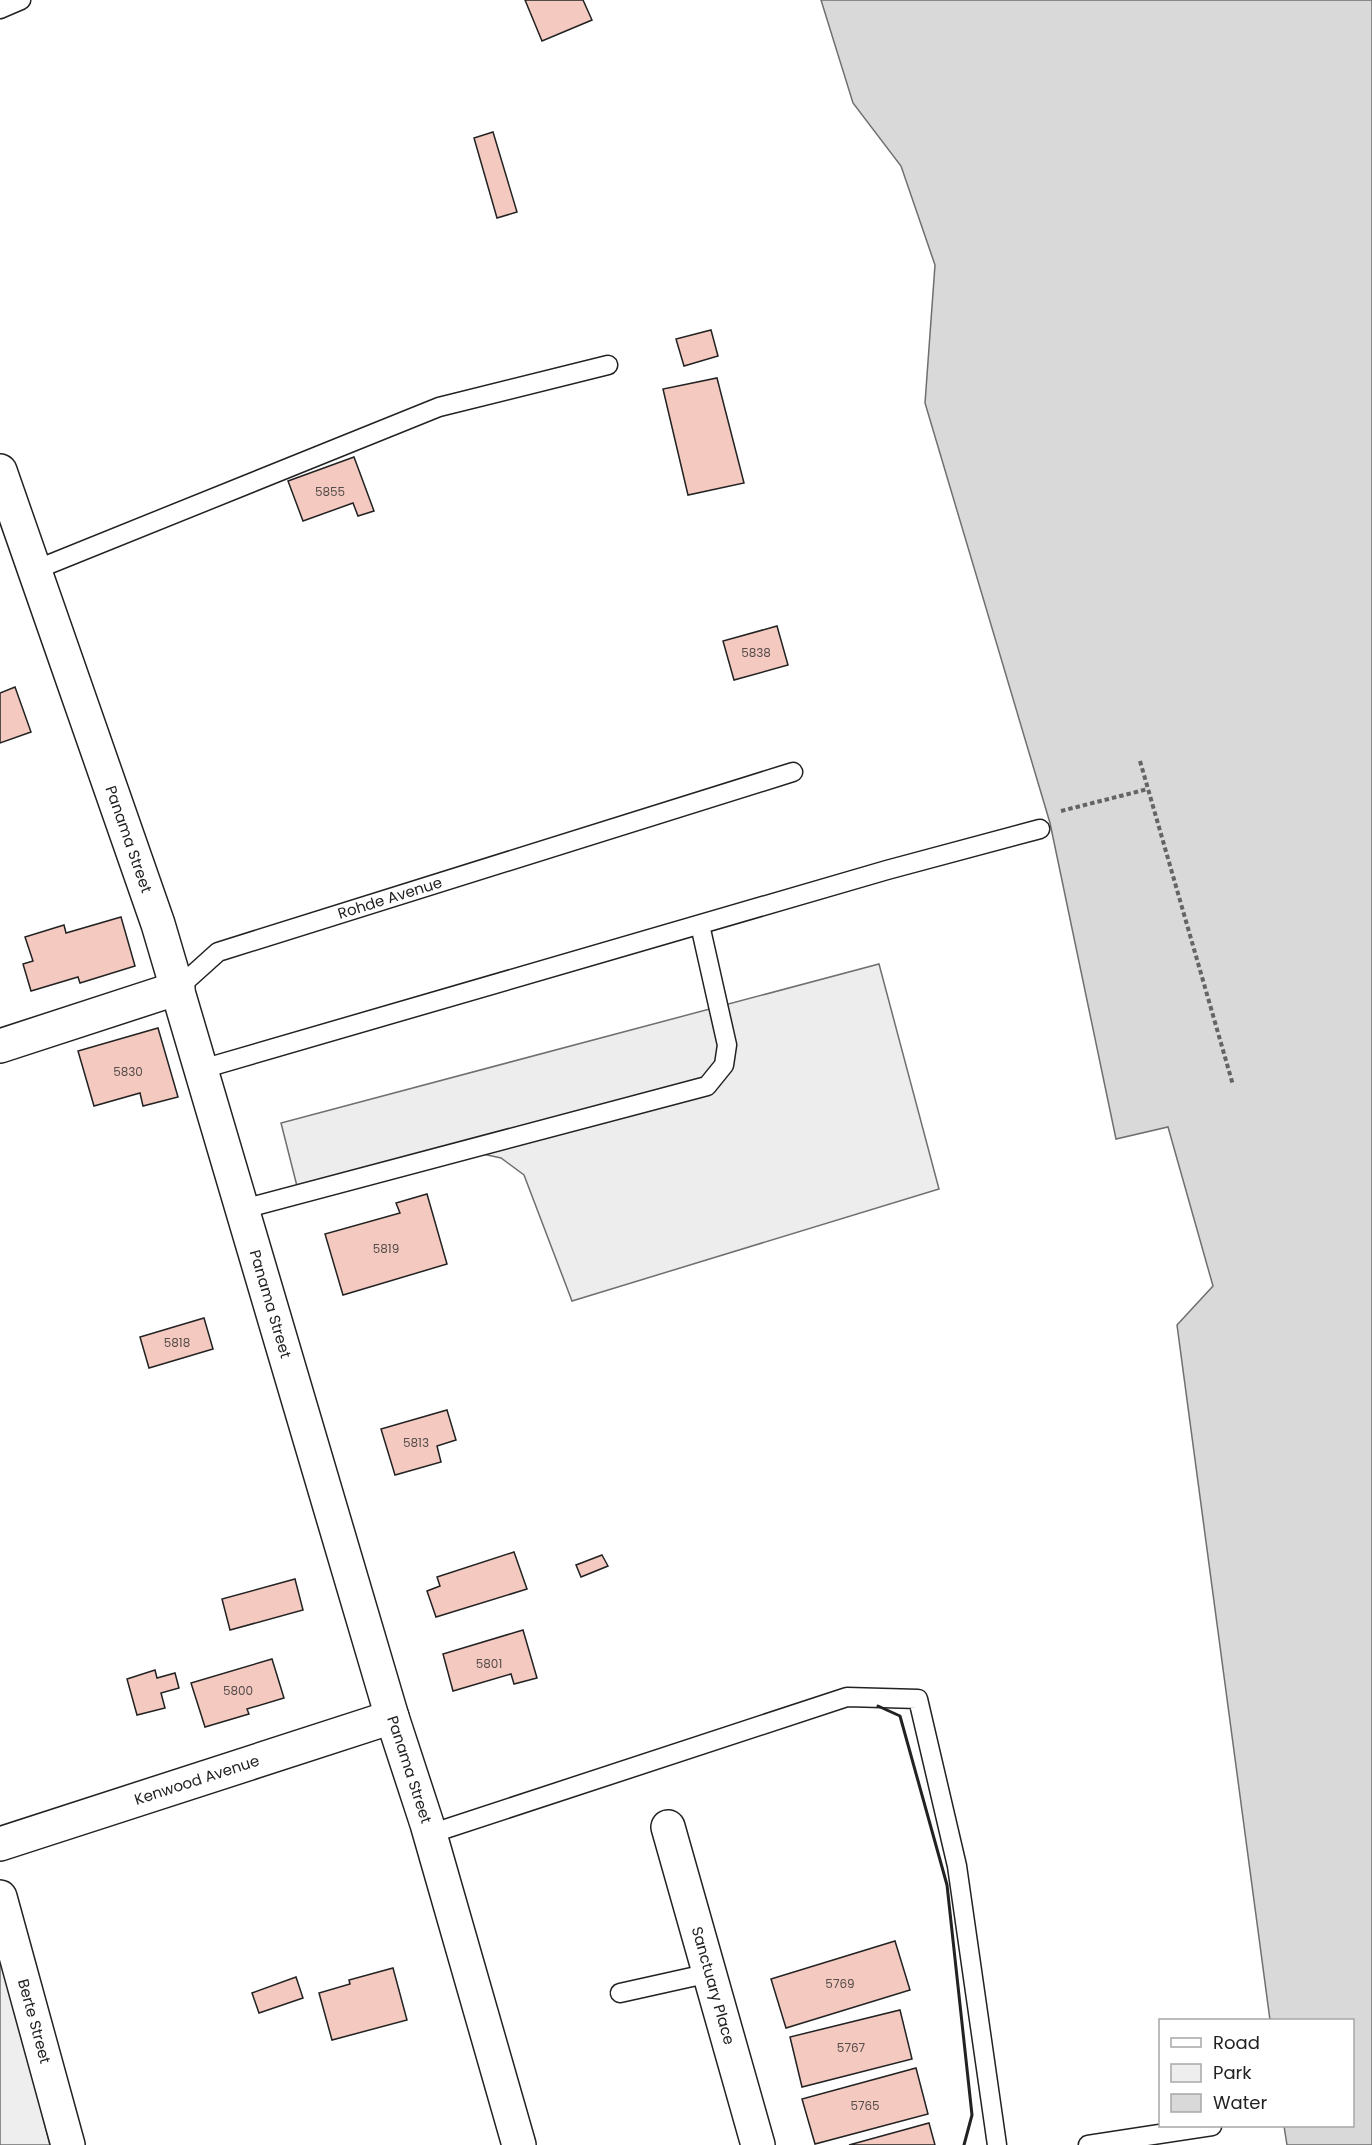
<svg xmlns="http://www.w3.org/2000/svg" width="1372" height="2145" viewBox="0 0 1372 2145" font-family="Poppins,sans-serif">
  <style>
    .green { fill: #eee; stroke: #6f6f6f; stroke-width: 1.5 }
    .parking { fill: #ededed; stroke: #6f6f6f; stroke-width: 1.5 }
    .water { fill: #d9d9d9; stroke: #6f6f6f; stroke-width: 1.5 }
    .building { fill: #f3c9c0; stroke: #222; stroke-width: 1.5 }
    .lines { fill: none; stroke-linecap: round; stroke-linejoin: round }
    .lane-casing { stroke: #222; stroke-width: 21 }
    .street-casing { stroke: #222; stroke-width: 36 }
    .path { stroke: #646464; stroke-width: 4; stroke-dasharray: 4.5 3; stroke-linecap: butt }
    .lane { stroke: #fff; stroke-width: 18 }
    .street { stroke: #fff; stroke-width: 33 }
    .wall { stroke: #222; stroke-width: 3 }
    .labels { text-anchor: middle; stroke-width: 4.5; stroke-linejoin: round; paint-order: stroke }
    .number-label { font-size: 12px; fill: #564c4a }
    .street-label { font-size: 15px; fill: #222; stroke: #fff }
  </style>
  <rect width="100%" height="100%" fill="#fff"/>
  <path class="green" d="M0,1948L50,2145H0Z"/>
  <path class="parking" d="M879,964L939,1189L572,1301L524,1175L501,1158L469,1151L300,1198L281,1123Z"/>
  <path class="water" d="M821,0H1372V2145H1287L1284,2126H1352V2020H1270L1177,1325L1213,1286L1168,1127L1116,1139L1050,823L925,403L935,265L901,166L853,103Z"/>
  <g class="building">
    <path d="M525,0H583L592,20L542,41Z"/>
    <path d="M493,132L517,212L497,218L474,138Z"/>
    <path d="M711,330L718,356L684,366L676,339Z"/>
    <path d="M717,378L744,483L688,495L663,389Z"/>
    <path d="M354,457L374,511L358,516L353,503L303,521L288,481Z"/>
    <path d="M777,626L788,665L734,680L723,641Z"/>
    <path d="M15,687L31,732L0,743V693Z"/>
    <path d="M121,917L135,966L80,983L78,977L31,991L23,964L33,961L25,937L64,925L66,933Z"/>
    <path d="M158,1028L178,1097L143,1106L140,1093L94,1106L78,1051Z"/>
    <path d="M427,1194L447,1264L343,1295L325,1234L400,1213L396,1203Z"/>
    <path d="M204,1318L213,1349L149,1368L140,1337Z"/>
    <path d="M447,1410L456,1440L437,1446L441,1462L395,1475L381,1429Z"/>
    <path d="M514,1552L527,1589L436,1617L427,1591L440,1586L437,1577Z"/>
    <path d="M602,1555L608,1566L581,1577L576,1565Z"/>
    <path d="M295,1579L303,1610L230,1630L222,1599Z"/>
    <path d="M523,1630L537,1678L514,1684L511,1674L453,1691L443,1654Z"/>
    <path d="M272,1659L284,1698L247,1709L249,1714L205,1727L191,1683Z"/>
    <path d="M155,1670L157,1678L175,1673L179,1688L161,1693L165,1708L137,1715L127,1679Z"/>
    <path d="M895,1941L910,1990L786,2028L771,1979Z"/>
    <path d="M393,1968L407,2020L332,2040L319,1993L350,1984L349,1980Z"/>
    <path d="M296,1977L303,1998L259,2013L252,1993Z"/>
    <path d="M900,2010L912,2059L802,2087L790,2037Z"/>
    <path d="M916,2068L928,2114L815,2144L802,2099Z"/>
    <path d="M929,2123L935,2145H849Z"/>
  </g>
  <g class="lines">
    <g class="lane-casing">
      <g id="lane">
        <path d="M0,9L21,0"/>
        <path d="M35,570L439,407L608,365"/>
        <path id="s1" d="M178,988L218,952L793,772"/>
        <path d="M202,1069L887,870L1040,829"/>
        <path d="M243,1209L707,1086L724,1065L727,1045L700,925"/>
        <path d="M430,1834L847,1697L918,1699L957,1866L997,2145"/>
        <path d="M620,1993L710,1973"/>
        <path d="M1088,2145L1212,2126"/>
      </g>
    </g>
    <g class="street-casing">
      <g id="street">
        <path id="s2" d="M0,471L158,924L392,1717L427,1824L519,2145"/>
        <path d="M0,1046L178,988"/>
        <path id="s3" d="M668,1827L758,2145"/>
        <path id="s4" d="M0,1844L392,1717"/>
        <path id="s5" d="M0,1897L68,2145"/>
      </g>
    </g>
    <g class="path">
      <path d="M1140,761L1233,1085"/>
      <path d="M1061,811L1148,789"/>
    </g>
    <use href="#lane" class="lane"/>
    <use href="#street" class="street"/>
    <path class="wall" d="M878,1706L900,1716L947,1885L972,2115L964,2145"/>
  </g>
  <g class="labels">
    <g class="number-label">
      <text x="330" y="496">5855</text>
      <text x="756" y="657">5838</text>
      <text x="128" y="1076">5830</text>
      <text x="386" y="1253">5819</text>
      <text x="177" y="1347">5818</text>
      <text x="416" y="1447">5813</text>
      <text x="489" y="1668">5801</text>
      <text x="238" y="1695">5800</text>
      <text x="840" y="1988">5769</text>
      <text x="851" y="2052">5767</text>
      <text x="865" y="2110">5765</text>
    </g>
    <g class="street-label">
      <text dy="5" stroke="none"><textPath href="#s2" startOffset="390">Panama Street</textPath></text>
      <text dy="5" stroke="none"><textPath href="#s1" startOffset="234">Rohde Avenue</textPath></text>
      <text dy="5" stroke="none"><textPath href="#s2" startOffset="876">Panama Street</textPath></text>
      <text dy="5" stroke="none"><textPath href="#s2" startOffset="1362">Panama Street</textPath></text>
      <text dy="5" stroke="none"><textPath href="#s4" startOffset="207">Kenwood Avenue</textPath></text>
      <text dy="5" stroke="none"><textPath href="#s3" startOffset="165">Sanctuary Place</textPath></text>
      <text dy="5" stroke="none"><textPath href="#s5" startOffset="129">Berte Street</textPath></text>
    </g>
  </g>
  <rect x="1159" y="2019" width="195" height="108" fill="#ffffff" stroke="#a7a7a7" stroke-width="1.5"/>
  <rect x="1171" y="2038" width="30" height="9" fill="#ffffff" stroke="#a7a7a7" stroke-width="1.5"/>
  <text x="1213" y="2049" font-size="18" fill="#222222">Road</text>
  <rect x="1171" y="2064" width="30" height="18" fill="#eeeeee" stroke="#a7a7a7" stroke-width="1.5"/>
  <text x="1213" y="2079" font-size="18" fill="#222222">Park</text>
  <rect x="1171" y="2094" width="30" height="18" fill="#d9d9d9" stroke="#a7a7a7" stroke-width="1.5"/>
  <text x="1213" y="2109" font-size="18" fill="#222222">Water</text>
</svg>
